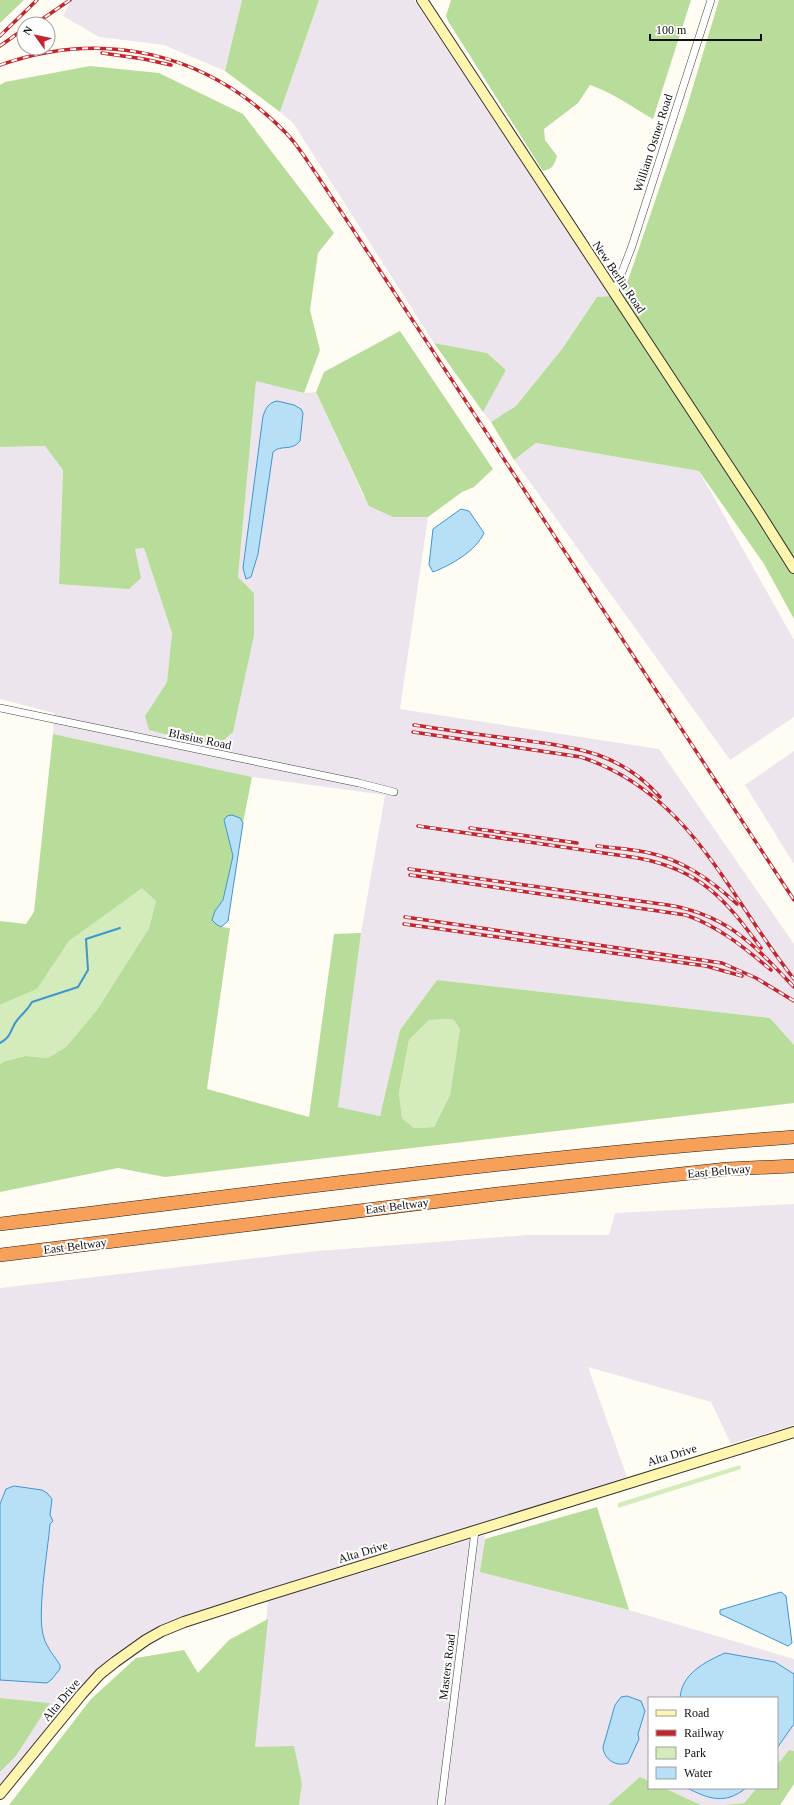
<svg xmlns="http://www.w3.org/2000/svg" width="794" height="1805" viewBox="0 0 794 1805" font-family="'Times New Roman',serif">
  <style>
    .industrial { fill: #ede5ee }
    .green { fill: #d4ebbb }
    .forest { fill: #b8dc9a; fill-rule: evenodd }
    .water { fill: #b7e0f7; stroke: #3c96d0 }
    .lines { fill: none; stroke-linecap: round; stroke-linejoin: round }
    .stream { stroke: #3c96d0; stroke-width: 2 }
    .street-casing { stroke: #434343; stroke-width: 8 }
    .secondary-casing { stroke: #323232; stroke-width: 12 }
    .highway-casing { stroke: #212121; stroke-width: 14 }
    .street { stroke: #fff; stroke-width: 7 }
    .secondary { stroke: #fff5ae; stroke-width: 10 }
    .highway { stroke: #f6a05a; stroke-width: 13 }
    .rail-casing { stroke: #c4242d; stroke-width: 3.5 }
    .rail { stroke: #fff; stroke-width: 2; stroke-dasharray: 6; stroke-linecap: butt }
    .labels { text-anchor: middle; stroke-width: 4; stroke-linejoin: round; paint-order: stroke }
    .street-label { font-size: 12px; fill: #101010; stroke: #fff }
  </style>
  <rect width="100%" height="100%" fill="#fffdf3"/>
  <g class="industrial">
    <path d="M71,0H242L225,71L164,45L99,37L63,16Z"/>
    <path d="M319,0H414L610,296L597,297L562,349L516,406L491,422L483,412L506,370L487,353L434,343L293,123L280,112Z"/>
    <path d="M256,380L303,393L316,392L364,497L393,517H428L400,709L659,749L794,944V1045L770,1018L437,980L400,1030L380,1116L337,1107L361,933L385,795L252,777L53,734L54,713L0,699V447L45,446L63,470L59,584L141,578L135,549L144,548L172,633L167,682L145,716L216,747L233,732L254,636V593L238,577Z"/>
    <path d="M536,443L699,471L794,640V717L730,760L514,460Z"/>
    <path d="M794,751V864L745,785Z"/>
    <path d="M794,1204V1425L731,1444L711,1402L588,1367L627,1477L167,1622L138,1638L110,1657L82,1685L0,1784V1772L16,1756L50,1703L0,1698V1288L317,1251L526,1235H609L615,1213Z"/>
    <path d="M485,1535L481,1572L629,1610L794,1659V1751L789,1750L777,1765V1698H649V1781L640,1777L608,1805H299L302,1784L255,1747L268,1601Z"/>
    <path d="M664,1788H757L744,1803L724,1805H701Z"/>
  </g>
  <g class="green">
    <path d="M142,887L156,901L149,928L97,1010L66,1047L48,1058L24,1056L0,1065V1005L37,989L69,941Z"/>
    <path d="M453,1019L460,1029L450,1095L434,1127L414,1128L402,1118L399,1093L409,1040L429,1020Z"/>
    <path d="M740,1465L741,1469L618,1508V1503Z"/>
  </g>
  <g class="forest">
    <path d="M0,0H24L0,23Z"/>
    <path d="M242,0H319L280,112L225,71Z"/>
    <path d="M451,0H691L653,119C632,107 613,93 590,85L578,103L544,129L545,140L557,156C554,165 553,169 543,171L448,21L446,16Z"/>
    <path d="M719,0H794V619L764,564L699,471L536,443L514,460L491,422L516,406L562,349L597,297L623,295L686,110Z"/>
    <path d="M90,66L159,73L243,114L334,233L318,253L310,310L320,350L304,393L256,381L238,577L254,593V636L233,732L216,747L149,730L145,716L167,682L172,633L144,548L135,549L141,578L129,589L59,584L63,470L45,446L0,447V85L5,82Z"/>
    <path d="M400,331L493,469L474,487L462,492L428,517H393L369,506L316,392L324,372Z"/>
    <path d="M434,343L487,353L506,370L483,412Z"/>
    <path d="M53,734L252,777L243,823L240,818L224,820L233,856L223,900L215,911L221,927L230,928L207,1089L309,1117L334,934L361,933L338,1107L380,1116L400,1030L437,980L770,1018L794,1045V1103L165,1177L118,1168L0,1192V1065L3,1062L25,1056L48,1058L66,1047L97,1010L149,928L156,901L142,888L69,941L37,989L0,1005V921L26,924L34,912ZM453,1019L460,1029L450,1095L434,1127L414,1128L402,1118L399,1093L409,1040L429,1020Z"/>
    <path d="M597,1507L629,1610L480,1572L485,1539Z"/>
    <path d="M268,1619L255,1747L294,1746L302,1784L299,1805H9L91,1699L136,1658L184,1650L198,1673L229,1640Z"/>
    <path d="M0,1698L50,1703L16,1756L0,1772Z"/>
    <path d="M789,1750L794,1751V1784L780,1805H724L744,1803L757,1788H777V1765Z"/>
    <path d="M640,1777L649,1781V1788H664L701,1805H608Z"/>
  </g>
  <g class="water">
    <path d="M277,401L294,405L301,409L303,413L300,441C291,452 281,444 273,452L258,554L251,577L246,579L243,568L263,416C266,408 268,403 277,401Z"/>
    <path d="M461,509L469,511L484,533C476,551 451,565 433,572L429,565L433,529Z"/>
    <path d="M232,815L240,818L243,823L228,921L221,927L216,924L212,920L215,911L223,900L233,856L224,820L227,816Z"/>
    <path d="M14,1486L42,1490L47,1493L52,1499L50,1515L53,1521L50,1524C48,1550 36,1616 44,1638C47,1648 55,1657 60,1665V1669L51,1680L47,1683L0,1680V1504L6,1489Z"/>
    <path d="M781,1592L786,1596L792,1643L788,1646L720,1614V1610Z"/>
    <path d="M725,1653L775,1662L794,1674V1724L777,1748V1698H680C682,1673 705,1662 725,1653Z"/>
    <path d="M627,1696L641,1701L645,1711L638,1734L639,1739L628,1763C616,1767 604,1760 603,1747L615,1705L621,1697Z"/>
    <path d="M687,1788H746C725,1805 709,1799 687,1788Z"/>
  </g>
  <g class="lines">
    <path class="stream" d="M0,1043C13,1036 10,1028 18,1019C25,1011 27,1011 32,1002L78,987L88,970L86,939L120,928"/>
    <g class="street-casing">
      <g id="street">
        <path d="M614,293L632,246L711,0"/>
        <path d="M0,708L359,783L394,792"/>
        <path d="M441,1805L475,1531"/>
      </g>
    </g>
    <g class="secondary-casing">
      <g id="secondary">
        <path d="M422,0L758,511L794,568"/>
        <path d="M0,1794L81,1695L100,1674L115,1662L146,1640L162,1631L184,1622L255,1599L794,1432"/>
      </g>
    </g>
    <g class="highway-casing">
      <g id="highway">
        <path d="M0,1224C264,1193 528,1156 794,1137"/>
        <path d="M0,1255L497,1194L727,1169L794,1166"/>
      </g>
    </g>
    <use href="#street" class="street"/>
    <use href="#secondary" class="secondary"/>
    <use href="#highway" class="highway"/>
    <g class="rail-casing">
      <g id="rail">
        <path d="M35,24L70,0"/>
        <path d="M0,36L37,0"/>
        <path d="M0,46L24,29"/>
        <path d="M102,53L144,59L171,65"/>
        <path d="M0,65C105,28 208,53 286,133C298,145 307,161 317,175L794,900"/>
        <path d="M414,725C448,730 481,735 514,739C571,747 619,750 660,797"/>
        <path d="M413,732L581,757C692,794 727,895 794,979"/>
        <path d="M418,826L638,858C701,870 725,899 761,948"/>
        <path d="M470,828L577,843"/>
        <path d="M597,846C613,848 630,849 645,852C682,859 711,880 737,904"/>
        <path d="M409,869L668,905C728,915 754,945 794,987"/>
        <path d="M410,875L686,915C718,926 745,948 771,970"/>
        <path d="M405,917L722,963L756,978L794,1001"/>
        <path d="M404,924L706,966L742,976"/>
      </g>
    </g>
    <use href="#rail" class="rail"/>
  </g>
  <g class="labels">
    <g class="street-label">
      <text transform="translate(653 143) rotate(-72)" y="4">William Ostner Road</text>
      <text transform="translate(619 277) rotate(56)" y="4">New Berlin Road</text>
      <text transform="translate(200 739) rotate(12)" y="4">Blasius Road</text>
      <text transform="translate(719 1171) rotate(-5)" y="4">East Beltway</text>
      <text transform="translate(397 1206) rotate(-7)" y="4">East Beltway</text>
      <text transform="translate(75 1246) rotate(-7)" y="4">East Beltway</text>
      <text transform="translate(672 1455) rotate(-17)" y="4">Alta Drive</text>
      <text transform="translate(363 1552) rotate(-17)" y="4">Alta Drive</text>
      <text transform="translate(447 1667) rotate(-83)" y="4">Masters Road</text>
      <text transform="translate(61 1700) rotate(-50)" y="4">Alta Drive</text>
    </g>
  </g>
  <rect x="648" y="1697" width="130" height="92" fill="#ffffff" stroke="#9f9f9f"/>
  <rect x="656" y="1710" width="20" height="6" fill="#fff5ae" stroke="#9f9f9f"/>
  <text x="684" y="1717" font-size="12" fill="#101010">Road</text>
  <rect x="656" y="1730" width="20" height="6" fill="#c4242d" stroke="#9f9f9f"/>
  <text x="684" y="1737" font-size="12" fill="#101010">Railway</text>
  <rect x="656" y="1747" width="20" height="12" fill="#d4ebbb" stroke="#9f9f9f"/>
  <text x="684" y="1757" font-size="12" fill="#101010">Park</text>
  <rect x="656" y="1767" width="20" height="12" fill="#b7e0f7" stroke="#9f9f9f"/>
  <text x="684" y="1777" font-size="12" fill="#101010">Water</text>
  <g transform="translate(36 36) rotate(303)"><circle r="19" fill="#ffffff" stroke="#9f9f9f"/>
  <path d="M0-3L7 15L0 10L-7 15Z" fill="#c4242d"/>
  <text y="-6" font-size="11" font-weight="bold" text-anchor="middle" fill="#101010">N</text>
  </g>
  <path d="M650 34v6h111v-6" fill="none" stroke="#101010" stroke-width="2"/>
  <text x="656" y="34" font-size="12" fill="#101010" stroke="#ffffff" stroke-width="3" paint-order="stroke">100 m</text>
</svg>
